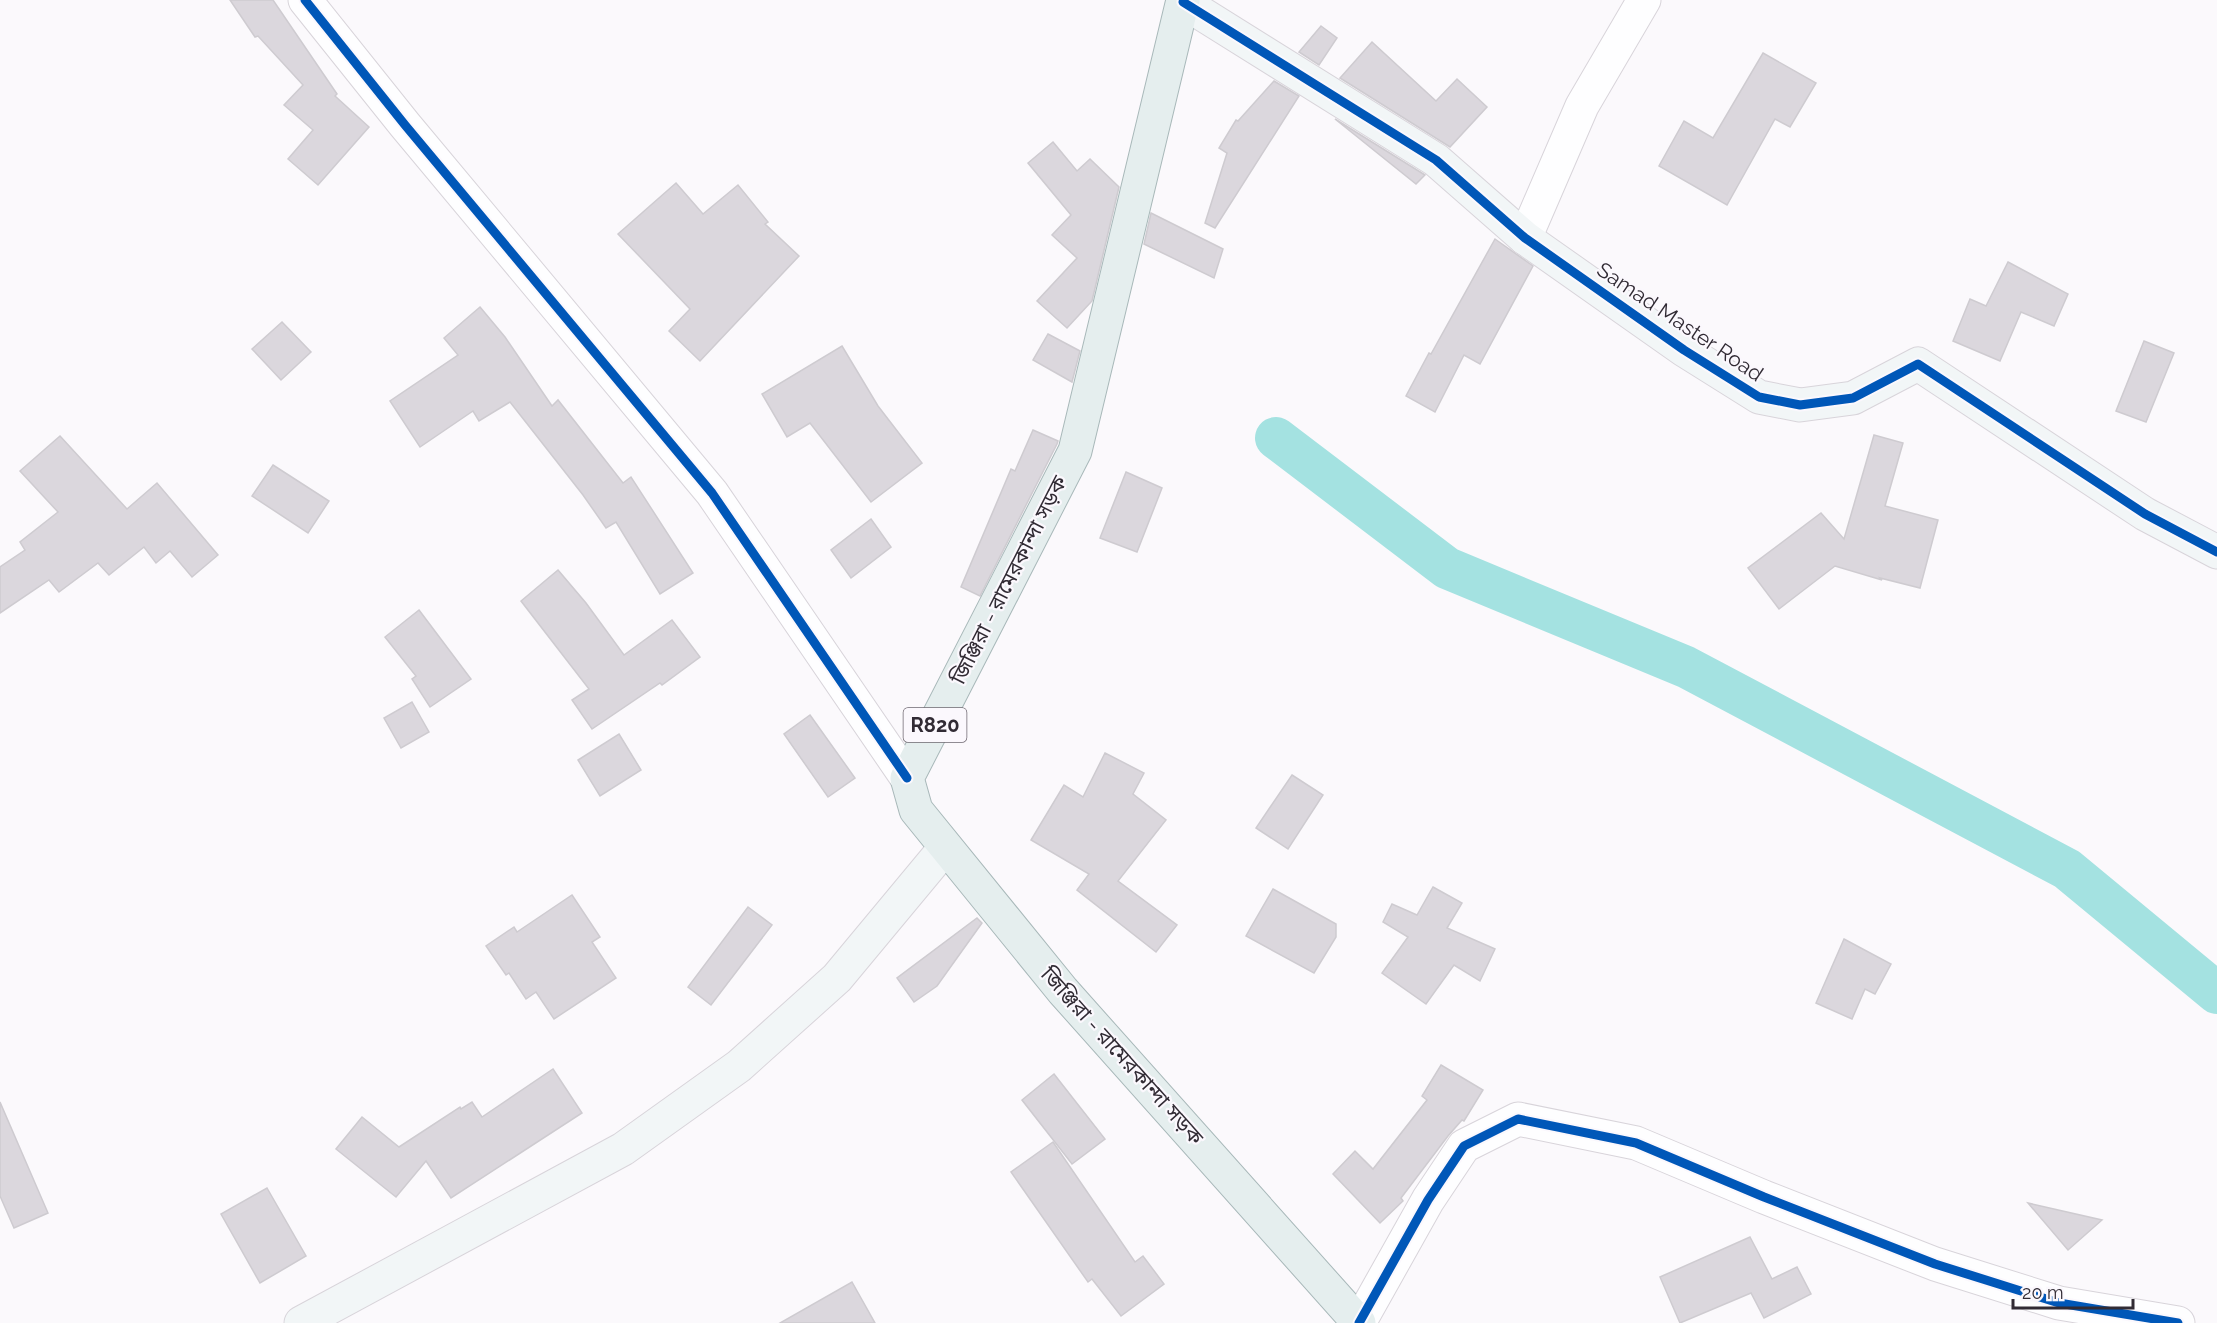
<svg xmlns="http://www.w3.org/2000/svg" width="2217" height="1323" viewBox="0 0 2217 1323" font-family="Raleway,'Noto Sans Bengali',sans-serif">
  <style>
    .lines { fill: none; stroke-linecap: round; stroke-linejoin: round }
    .canal { stroke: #a4e2e1; stroke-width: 42 }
    .building { fill: #dbd7dd; stroke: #cecbd0; stroke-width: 1.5 }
    .street-casing { stroke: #d8d4da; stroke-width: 35 }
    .secondary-casing { stroke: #d8d4da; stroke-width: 35 }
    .primary-casing { stroke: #a8b8b9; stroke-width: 35 }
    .street { stroke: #fefeff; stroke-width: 33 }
    .secondary { stroke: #f2f6f7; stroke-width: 33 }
    .primary { stroke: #e5eeee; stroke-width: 33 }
    .cycleway-casing { stroke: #fbf8fd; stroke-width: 13 }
    .cycleway { stroke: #0057b8; stroke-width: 9 }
    .labels { text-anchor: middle; stroke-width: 4.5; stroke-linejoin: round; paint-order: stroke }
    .shield { fill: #fbf8fd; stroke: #6e6870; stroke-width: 1.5 }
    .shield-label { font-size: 20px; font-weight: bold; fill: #312b34 }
    .street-label { font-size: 21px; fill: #312b34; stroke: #fbf8fd }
  </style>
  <rect width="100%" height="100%" fill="#fbf9fc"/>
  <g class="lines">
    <path class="canal" d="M1276,438L1447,568L1686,667L2067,869L2217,993"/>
  </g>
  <g class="building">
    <path d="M230,0H273L337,94L335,96L369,127L318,185L288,159L313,130L284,105L303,85L258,36L255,37Z"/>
    <path d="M1321,26L1337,38L1319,65L1299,52Z"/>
    <path d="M1372,42L1436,101L1457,79L1487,107L1450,147L1340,78Z"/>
    <path d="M1763,53L1816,83L1790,127L1775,119L1727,205L1659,166L1684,121L1713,138Z"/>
    <path d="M1274,81L1299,96L1215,228L1205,223L1227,153L1219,148L1236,120L1238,121Z"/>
    <path d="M1335,119L1425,175L1416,184Z"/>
    <path d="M1053,142L1077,171L1090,159L1119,187L1092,301L1067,328L1037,301L1077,258L1052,235L1071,215L1028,163Z"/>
    <path d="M676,183L703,214L738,185L768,222L765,224L799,256L700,361L669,331L690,309L618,234Z"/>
    <path d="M1151,213L1223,249L1214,278L1144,244Z"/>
    <path d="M1495,239L1533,266L1480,364L1464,355L1435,412L1406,396L1429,353L1431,354Z"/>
    <path d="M2008,262L2068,294L2054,326L2021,312L2000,361L1953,341L1970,299L1986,306Z"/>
    <path d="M480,307L505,337L552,406L558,400L623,483L631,477L693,573L660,594L616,522L606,528L583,495L510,402L479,421L473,411L420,447L390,401L458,355L444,338Z"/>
    <path d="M282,322L311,352L281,380L252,349Z"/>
    <path d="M1048,334L1080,351L1072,382L1033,360Z"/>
    <path d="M2144,341L2174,353L2146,422L2116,411Z"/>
    <path d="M842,346L878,406L922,463L871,502L810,423L787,437L762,394Z"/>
    <path d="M1033,430L1058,441L1057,444L980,596L961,587L1011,469L1015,471Z"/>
    <path d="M1874,435L1903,443L1885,506L1938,520L1920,588L1880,578L1882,580L1835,566L1779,609L1748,568L1821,513L1844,539Z"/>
    <path d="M60,436L127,509L157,483L218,555L192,577L170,551L156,563L144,547L109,575L98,563L59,592L49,580L0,613V567L25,550L20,542L58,512L20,471Z"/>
    <path d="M273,465L329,501L308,533L252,496Z"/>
    <path d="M1126,472L1162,488L1137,552L1100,538Z"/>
    <path d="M871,519L891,547L851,578L831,550Z"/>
    <path d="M558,570L586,603L624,655L672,620L700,657L662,685L660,683L592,729L572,700L589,689L521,601Z"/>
    <path d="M419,610L471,679L430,707L412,679L416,676L385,637Z"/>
    <path d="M412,702L429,732L401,748L384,718Z"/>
    <path d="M810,715L855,778L828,797L784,734Z"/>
    <path d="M619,734L641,770L600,796L578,760Z"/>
    <path d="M1105,753L1144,773L1133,794L1166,820L1118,881L1177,925L1156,952L1077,890L1089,874L1031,840L1064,785L1083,797Z"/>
    <path d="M1292,775L1323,795L1288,849L1256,828Z"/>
    <path d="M1433,887L1462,903L1447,928L1495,949L1480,981L1454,965L1426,1004L1382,973L1408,937L1383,922L1392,904L1417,915Z"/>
    <path d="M1273,889L1336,924V937L1314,973L1246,936Z"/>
    <path d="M572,895L600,937L592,942L616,978L554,1019L536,992L526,999L509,973L506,975L486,946L514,927L517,932Z"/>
    <path d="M748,907L772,925L711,1005L688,987Z"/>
    <path d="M977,918L982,923L937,986L914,1002L897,978Z"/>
    <path d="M1844,939L1891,964L1875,994L1865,989L1852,1019L1816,1003Z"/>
    <path d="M1441,1065L1483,1090L1464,1121L1462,1120L1448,1136L1401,1198L1403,1201L1380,1223L1333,1174L1355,1151L1373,1169L1427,1100L1422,1096Z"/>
    <path d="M553,1069L582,1113L451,1198L426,1161L396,1197L336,1149L362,1117L399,1147L460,1107L461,1109L472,1102L482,1117Z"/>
    <path d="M1054,1074L1105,1139L1072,1164L1022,1100Z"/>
    <path d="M0,1102L48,1213L14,1228L0,1196Z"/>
    <path d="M1053,1142L1135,1262L1143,1256L1164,1284L1121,1316L1092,1279L1088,1282L1011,1172Z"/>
    <path d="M267,1188L306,1256L260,1283L221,1214Z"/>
    <path d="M2028,1203L2102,1220L2068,1250Z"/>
    <path d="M1750,1237L1772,1279L1797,1267L1811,1294L1764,1318L1751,1293L1680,1323L1660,1277Z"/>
    <path d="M852,1282L875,1323H780Z"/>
  </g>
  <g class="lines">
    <g class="street-casing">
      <g id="street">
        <path d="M305,0L405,125L712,493L907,778"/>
        <path d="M1525,238L1582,106L1644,0"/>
        <path d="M1359,1323L1428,1200L1464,1146L1518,1119L1636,1143L1764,1197L1935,1264L2059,1303L2178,1323"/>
      </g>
    </g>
    <g class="secondary-casing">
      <g id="secondary">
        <path d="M1183,2L1436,160L1525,238L1684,350L1759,397L1800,405L1853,398L1918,364L2145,514L2217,552"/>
        <path d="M301,1323L623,1149L739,1066L837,978L945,848"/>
      </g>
    </g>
    <g class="primary-casing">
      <path id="primary" d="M1183,0L1075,451L907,778L916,810L1063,991L1359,1323"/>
    </g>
    <use href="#street" class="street"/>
    <use href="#secondary" class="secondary"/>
    <use href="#primary" class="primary"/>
    <g class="cycleway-casing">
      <g id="cycleway">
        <path d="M305,0L405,125L712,493L907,778"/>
        <path d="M1183,2L1436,160L1525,238L1684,350L1759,397L1800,405L1853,398L1918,364L2145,514L2217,552"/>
        <path d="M1359,1323L1428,1200L1464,1146L1518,1119L1636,1143L1764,1197L1935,1264L2059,1303L2178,1323"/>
      </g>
    </g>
    <use href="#cycleway" class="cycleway"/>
  </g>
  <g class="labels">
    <rect class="shield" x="903.5" y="708" width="63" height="34" rx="4.5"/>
    <g class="shield-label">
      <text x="935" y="732">R820</text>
    </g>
    <g class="street-label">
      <text transform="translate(1680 322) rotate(34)" y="7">Samad Master Road</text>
      <text transform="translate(1009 580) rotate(-63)" y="7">জিঞ্জিরা - রামেরকান্দা সড়ক</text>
      <text transform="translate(1122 1056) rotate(48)" y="7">জিঞ্জিরা - রামেরকান্দা সড়ক</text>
    </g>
  </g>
  <path d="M2013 1299v9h120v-9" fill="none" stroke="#312b34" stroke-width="3"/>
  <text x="2022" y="1299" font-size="18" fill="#312b34" stroke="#fbf8fd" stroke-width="4.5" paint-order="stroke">20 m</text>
</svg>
